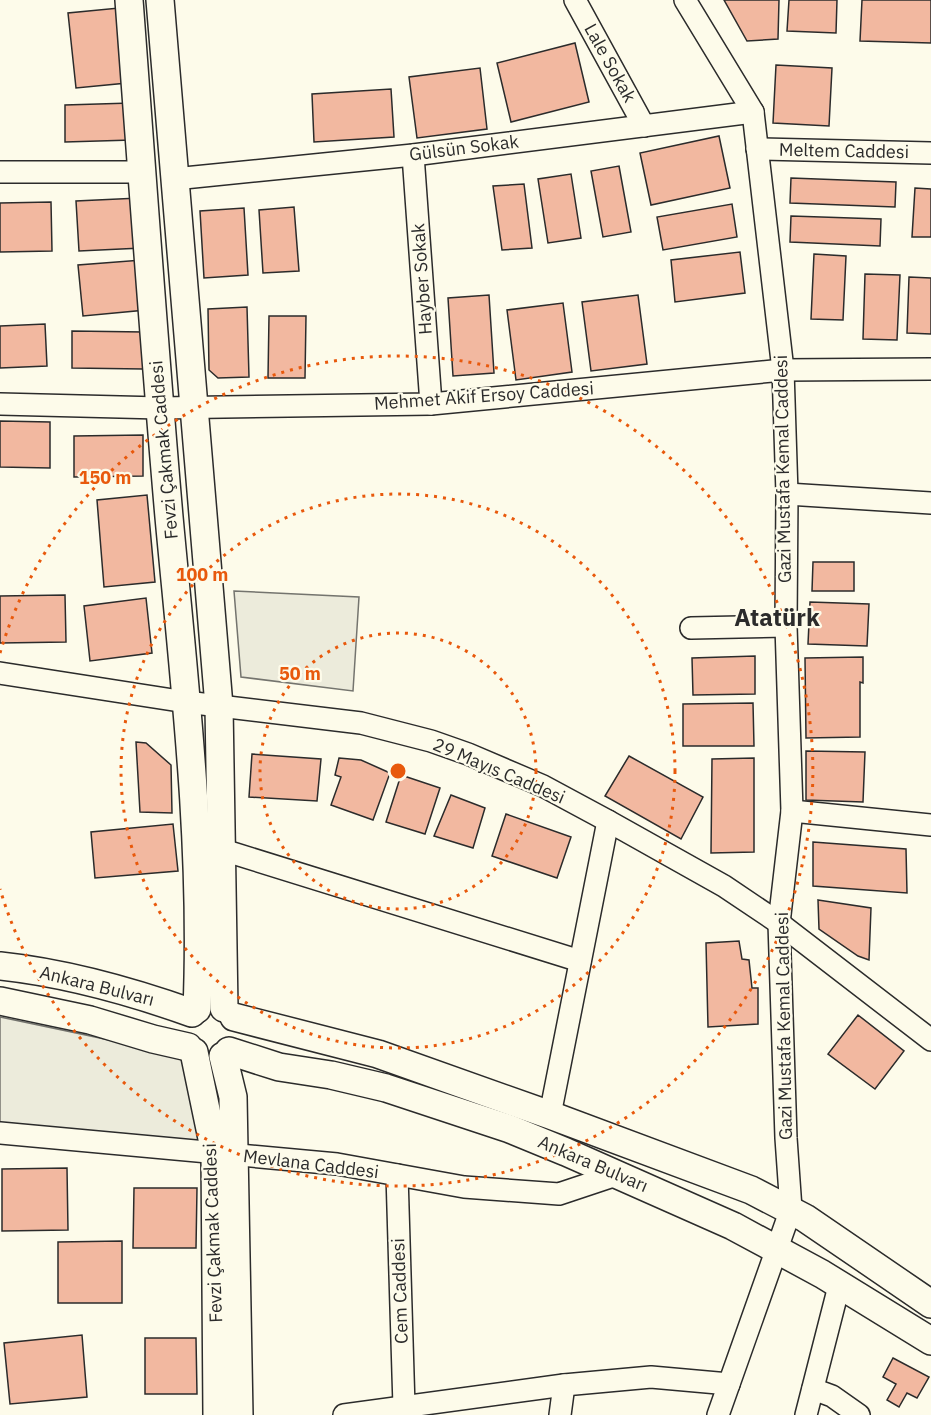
<svg xmlns="http://www.w3.org/2000/svg" width="931" height="1415" viewBox="0 0 931 1415" font-family="'IBM Plex Sans',sans-serif">
  <style>
    .green { fill: #ecebdb; stroke: #74746e; stroke-width: 1.5 }
    .building { fill: #f2b8a0; stroke: #2b2b2b; stroke-width: 1.5 }
    .lines { fill: none; stroke-linecap: round; stroke-linejoin: round }
    .minor-casing { stroke: #2b2b2b; stroke-width: 24 }
    .major-casing { stroke: #2b2b2b; stroke-width: 30 }
    .minor { stroke: #fdfbea; stroke-width: 21 }
    .major { stroke: #fdfbea; stroke-width: 27 }
    .ring { fill: none; stroke: #e8590c; stroke-width: 3; stroke-dasharray: 3 6 }
    .labels { text-anchor: middle; stroke-width: 4.5; stroke-linejoin: round; paint-order: stroke }
    .street-label { font-size: 18px; fill: #2b2b2b; stroke: #fdfbea }
    .district-label { font-size: 24px; font-weight: bold; fill: #2b2b2b; stroke: #fdfbea }
    .centre { fill: #e8590c; stroke: #fdfbea; stroke-width: 3 }
    .ring-label { font-size: 18px; text-anchor: middle; font-weight: bold; fill: #e8590c; stroke: #fdfbea; stroke-width: 4.5; stroke-linejoin: round; paint-order: stroke }
  </style>
  <rect width="100%" height="100%" fill="#fdfbea"/>
  <g class="green">
    <path d="M234,591L359,597L353,691L241,677Z"/>
    <path d="M0,1017L185,1056L205,1144L0,1125Z"/>
  </g>
  <g class="building">
    <path d="M724,0H779L778,39L747,41Z"/>
    <path d="M789,0H837L836,33L787,31Z"/>
    <path d="M862,0H931V43L860,41Z"/>
    <path d="M119,8L127,83L76,88L68,13Z"/>
    <path d="M575,43L589,102L511,122L497,63Z"/>
    <path d="M776,65L832,68L829,126L773,123Z"/>
    <path d="M480,68L487,129L417,138L409,77Z"/>
    <path d="M391,89L394,137L314,142L312,94Z"/>
    <path d="M131,103L132,140L65,142V105Z"/>
    <path d="M719,136L730,188L651,205L640,153Z"/>
    <path d="M619,166L631,232L603,237L591,171Z"/>
    <path d="M571,174L581,238L548,243L538,179Z"/>
    <path d="M791,178L896,182L895,207L790,203Z"/>
    <path d="M524,184L532,248L502,250L493,186Z"/>
    <path d="M915,188L931,189V237H912Z"/>
    <path d="M139,198L142,248L79,251L76,201Z"/>
    <path d="M51,202L52,251L0,252V203Z"/>
    <path d="M732,204L737,237L663,250L657,217Z"/>
    <path d="M294,207L299,271L263,273L259,210Z"/>
    <path d="M244,208L248,275L204,278L200,211Z"/>
    <path d="M791,216L881,219L880,246L790,242Z"/>
    <path d="M740,252L745,293L675,302L671,260Z"/>
    <path d="M814,254L846,256L843,320L811,319Z"/>
    <path d="M142,260L146,310L83,316L78,265Z"/>
    <path d="M865,274L900,275L897,340L863,339Z"/>
    <path d="M909,277L931,278V334L907,333Z"/>
    <path d="M489,295L494,373L453,376L448,298Z"/>
    <path d="M638,295L647,364L591,371L582,302Z"/>
    <path d="M563,303L572,372L516,380L507,310Z"/>
    <path d="M247,307L249,377L218,378L209,370L208,309Z"/>
    <path d="M269,316H306L305,378H268Z"/>
    <path d="M45,324L47,366L0,368V326Z"/>
    <path d="M72,331L144,332L143,369L72,368Z"/>
    <path d="M0,421L50,422V468L0,467Z"/>
    <path d="M143,435V476L74,477V436Z"/>
    <path d="M147,495L155,582L104,587L97,500Z"/>
    <path d="M813,562H854V591H812Z"/>
    <path d="M65,595L66,642L0,643V596Z"/>
    <path d="M146,598L152,653L90,661L84,606Z"/>
    <path d="M810,602L869,604L867,646L808,644Z"/>
    <path d="M755,656V694L693,695L692,658Z"/>
    <path d="M863,657V683L860,682V737L806,738L805,658Z"/>
    <path d="M753,703L754,746H683V704Z"/>
    <path d="M136,742L146,743L171,765L172,813L140,812Z"/>
    <path d="M806,751L865,752L863,802L806,800Z"/>
    <path d="M252,754L321,759L317,801L249,797Z"/>
    <path d="M629,756L703,797L681,839L605,796Z"/>
    <path d="M339,758L361,760L390,773L373,820L331,805L341,777L335,775Z"/>
    <path d="M754,758V852L711,853L712,759Z"/>
    <path d="M401,775L440,788L425,834L386,822Z"/>
    <path d="M451,795L485,808L473,848L434,836Z"/>
    <path d="M506,814L571,837L557,878L492,856Z"/>
    <path d="M173,824L178,871L95,878L91,832Z"/>
    <path d="M813,842L906,849L907,893L813,886Z"/>
    <path d="M818,900L871,908L869,960L858,956L819,929Z"/>
    <path d="M739,941L742,959L749,960L752,988H758V1024L708,1027L706,943Z"/>
    <path d="M858,1015L904,1051L875,1089L828,1054Z"/>
    <path d="M67,1168L68,1230L2,1231V1169Z"/>
    <path d="M134,1188H197L196,1248H133Z"/>
    <path d="M122,1241V1303H58V1242Z"/>
    <path d="M82,1335L87,1397L10,1404L4,1343Z"/>
    <path d="M145,1338H196L197,1394H145Z"/>
    <path d="M893,1358L929,1377L917,1398L907,1393L899,1407L887,1400L896,1384L883,1377Z"/>
  </g>
  <g class="lines">
    <g class="minor-casing">
      <g id="minor">
        <path d="M575,0L644,126"/>
        <path d="M685,0L753,112L783,370L787,494L786,626L792,811L779,923L786,1138L791,1209L718,1415"/>
        <path d="M757,149L931,153"/>
        <path d="M413,155L431,404"/>
        <path d="M0,172H142"/>
        <path d="M174,179L413,155L753,112"/>
        <path d="M0,404L160,408L431,404L783,370L931,369"/>
        <path d="M787,494L931,503"/>
        <path d="M691,628L786,626"/>
        <path d="M0,673L186,702L361,723L431,741L468,754L543,786L608,821L724,886L779,923L931,1040"/>
        <path d="M792,811L931,825"/>
        <path d="M223,850L580,961"/>
        <path d="M550,1115L608,821"/>
        <path d="M0,1133L337,1164L464,1187L559,1194L619,1174"/>
        <path d="M397,1175L404,1407"/>
        <path d="M813,1389L832,1396L859,1415"/>
        <path d="M344,1415L564,1385L651,1377L729,1384"/>
        <path d="M560,1415L564,1385"/>
        <path d="M806,1415L839,1286"/>
      </g>
    </g>
    <g class="major-casing">
      <g id="major">
        <path d="M129,0C142,172 154,345 169,517C184,679 204,846 197,1009"/>
        <path d="M160,0L219,706L224,1008"/>
        <path d="M0,966C66,973 130,991 192,1013"/>
        <path d="M0,1001L90,1020L153,1039L188,1047"/>
        <path d="M234,1017L378,1054L550,1115L751,1190L805,1218L931,1304"/>
        <path d="M229,1051L279,1067L331,1075L386,1088L510,1129L566,1152L733,1226L822,1274L931,1341"/>
        <path d="M194,1052L215,1153L217,1415"/>
        <path d="M223,1056L233,1097L239,1415"/>
      </g>
    </g>
    <use href="#minor" class="minor"/>
    <use href="#major" class="major"/>
  </g>
  <g class="ring">
    <circle cx="398" cy="771" r="138"/>
    <circle cx="398" cy="771" r="277"/>
    <path d="M0 653A415 415 0 1 1 0 889"/>
  </g>
  <g class="labels">
    <g class="street-label">
      <text transform="translate(610 63) rotate(61)" y="6">Lale Sokak</text>
      <text transform="translate(464 148) rotate(-7)" y="6">Gülsün Sokak</text>
      <text transform="translate(844 151) rotate(1)" y="6">Meltem Caddesi</text>
      <text transform="translate(422 279) rotate(-94)" y="6">Hayber Sokak</text>
      <text transform="translate(484 396) rotate(-4)" y="6">Mehmet Akif Ersoy Caddesi</text>
      <text transform="translate(164 450) rotate(-95)" y="6">Fevzi Çakmak Caddesi</text>
      <text transform="translate(783 469) rotate(-91)" y="6">Gazi Mustafa Kemal Caddesi</text>
      <text transform="translate(499 771) rotate(23)" y="6">29 Mayıs Caddesi</text>
      <text transform="translate(97 986) rotate(14)" y="6">Ankara Bulvarı</text>
      <text transform="translate(784 1026) rotate(-91)" y="6">Gazi Mustafa Kemal Caddesi</text>
      <text transform="translate(311 1164) rotate(7)" y="6">Mevlana Caddesi</text>
      <text transform="translate(593 1164) rotate(23)" y="6">Ankara Bulvarı</text>
      <text transform="translate(213 1233) rotate(-92)" y="6">Fevzi Çakmak Caddesi</text>
      <text transform="translate(400 1291) rotate(-92)" y="6">Cem Caddesi</text>
    </g>
    <g class="district-label">
      <text x="777" y="626">Atatürk</text>
    </g>
  </g>
  <circle cx="398" cy="771" r="9" class="centre"/>
  <g class="ring-label">
    <text x="105" y="484">150 m</text>
    <text x="202" y="581">100 m</text>
    <text x="300" y="680">50 m</text>
  </g>
</svg>
